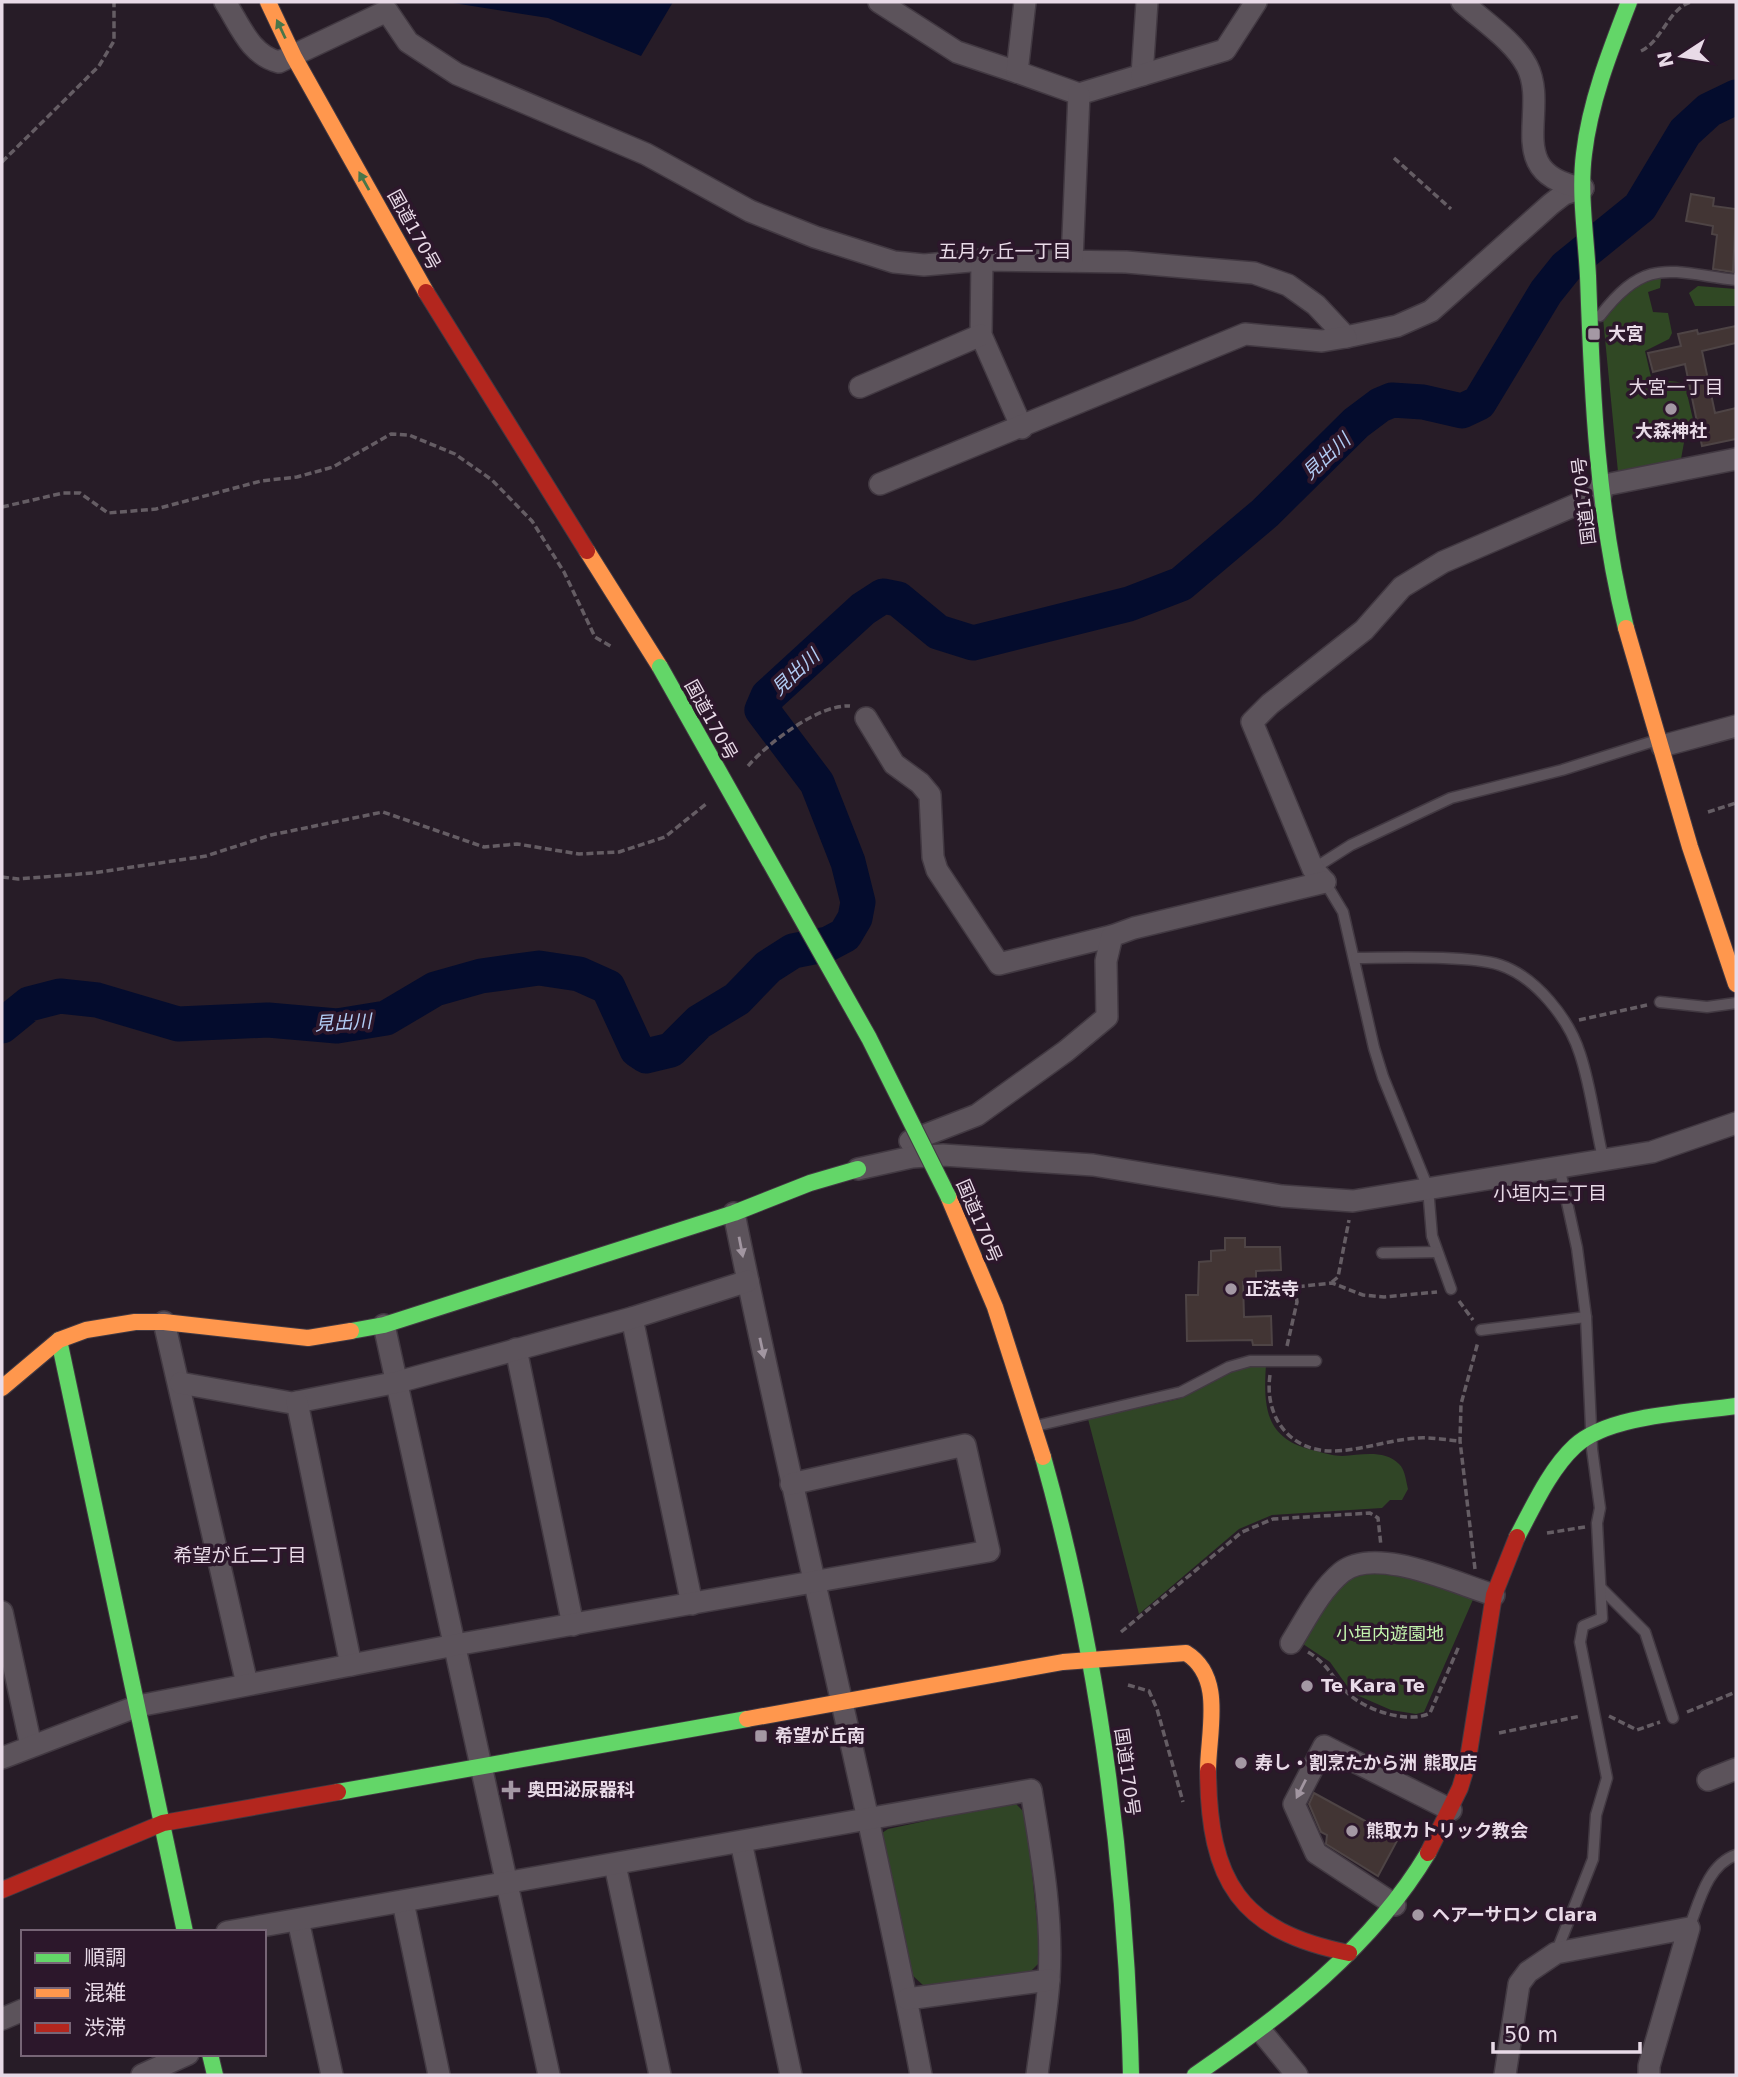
<svg xmlns="http://www.w3.org/2000/svg" width="1738" height="2077" viewBox="0 0 1738 2077" font-family="'DejaVu Sans','Noto Sans JP',sans-serif">
  <style>
    .green { fill: #304526 }
    .forest { fill: #304824 }
    .water { fill: #040c2d }
    .lines { fill: none; stroke-linecap: round; stroke-linejoin: round }
    .river { stroke: #040c2d; stroke-width: 35 }
    .building { fill: #423534; stroke: #4e4445; stroke-width: 2 }
    .lane-casing { stroke: #423942; stroke-width: 13 }
    .street-casing { stroke: #423942; stroke-width: 24 }
    .fast-casing { stroke: #423942; stroke-width: 18 }
    .slow-casing { stroke: #423942; stroke-width: 18 }
    .jam-casing { stroke: #423942; stroke-width: 18 }
    .path { stroke: #655d64; stroke-width: 3.5; stroke-dasharray: 7 3.5; stroke-linecap: butt }
    .lane { stroke: #5c535b; stroke-width: 10 }
    .street { stroke: #5c535b; stroke-width: 21 }
    .fast { stroke: #63d668; stroke-width: 16 }
    .slow { stroke: #ff974d; stroke-width: 16 }
    .jam { stroke: #b3261e; stroke-width: 16 }
    .fast-bridge-casing { stroke: #423942; stroke-width: 18; stroke-linecap: butt }
    .fast-bridge { stroke: #63d668; stroke-width: 16 }
    .oneway { fill: #48764a }
    .oneway2 { fill: #a296a1 }
    .poi-dot { fill: #a498a4; stroke: #2c172b; stroke-width: 2.5 }
    .labels { text-anchor: middle; stroke-width: 7; stroke-linejoin: round; paint-order: stroke }
    .street-label { font-size: 18px; fill: #e8dae7; stroke: #2c172b }
    .poi-label { font-size: 18px; font-weight: bold; fill: #e8dae7; stroke: #2c172b; text-anchor: start }
    .park-label { font-size: 18px; fill: #c3f4ae; stroke: #2c172b }
    .neighbourhood-label { font-size: 19px; fill: #e8dae7; stroke: #2c172b }
    .water-label { font-size: 19px; font-style: italic; fill: #b2cdf5; stroke: #2c172b }
  </style>
  <rect width="100%" height="100%" fill="#271c27"/>
  <g class="green">
    <path d="M1256,1365H1266C1263,1410 1266,1440 1316,1451C1324,1453 1334,1456 1342,1456C1361,1455 1384,1449 1399,1464C1405,1469 1406,1481 1408,1489L1402,1500H1390L1382,1508L1272,1515L1239,1529L1139,1614L1088,1419L1179,1399L1232,1371Z"/>
    <path d="M1380,1567L1475,1595L1424,1712L1416,1714L1391,1710L1352,1693L1330,1662L1297,1640L1346,1578Z"/>
    <path d="M1014,1802L1026,1814L1041,1961L1030,1972L924,1986L911,1974L882,1833L888,1829Z"/>
  </g>
  <g class="forest">
    <path d="M1661,278L1660,288L1648,292L1653,312L1668,313L1672,333L1669,339L1645,351L1651,377C1661,384 1674,378 1685,385L1695,428L1685,437L1681,459L1618,472L1603,318C1621,298 1633,280 1661,278Z"/>
    <path d="M1698,286L1736,289V306H1695L1689,293Z"/>
  </g>
  <path class="water" d="M447,2H673L641,56L548,18Z"/>
  <g class="lines">
    <path class="river" d="M2,1026L29,1004L60,996L97,1000L178,1024L268,1020L337,1026L386,1018L435,989L481,976L539,968L579,974L608,987L637,1050L646,1056L671,1050L699,1022L737,999L768,967L793,951L828,944L845,935L855,918L858,902L848,862L817,783L762,710L768,696L863,609L883,596L898,599L938,632L973,643L1129,604L1181,584L1265,513L1356,423L1380,405L1392,400L1423,402L1462,411L1479,403L1546,292L1566,267L1640,207L1685,132L1709,110L1736,97"/>
  </g>
  <g class="building">
    <path d="M1691,194L1714,198L1713,206L1736,209L1733,272L1713,269L1717,235L1712,234L1713,226L1686,221Z"/>
    <path d="M1736,326V343L1702,351L1715,413L1736,408V439L1702,446L1685,364L1653,372L1648,353L1681,346L1678,334L1697,330L1698,334Z"/>
    <path d="M1225,1238H1245V1247H1280L1281,1270L1256,1271V1282H1243L1244,1317L1271,1316L1272,1345H1253L1252,1340L1187,1341L1186,1295H1198L1199,1262L1211,1261V1251L1225,1250Z"/>
    <path d="M1314,1793L1398,1839L1378,1876L1326,1844L1327,1835L1321,1832L1309,1804Z"/>
  </g>
  <g class="lines">
    <g class="lane-casing">
      <g id="lane">
        <path d="M1600,316C1646,256 1669,272 1736,280"/>
        <path d="M1313,869L1351,845L1451,798L1562,770L1654,741"/>
        <path d="M1325,882L1343,912L1374,1048L1383,1077L1428,1188L1432,1236L1451,1289"/>
        <path d="M1356,958C1391,958 1468,955 1500,965C1536,977 1569,1019 1580,1054C1591,1087 1595,1124 1603,1158"/>
        <path d="M1660,1002L1707,1007L1736,1003"/>
        <path d="M1382,1253L1436,1252"/>
        <path d="M1481,1330L1586,1317"/>
        <path d="M1040,1425L1181,1392L1229,1367L1250,1361H1316"/>
        <path d="M1601,1588L1645,1632L1673,1718"/>
        <path d="M1689,1928C1699,1903 1707,1865 1736,1855"/>
        <path d="M1556,1953L1593,1859L1596,1815L1607,1778L1580,1642L1583,1626L1602,1618L1597,1523L1600,1508L1592,1449L1586,1317L1577,1248L1559,1166"/>
      </g>
    </g>
    <g class="street-casing">
      <g id="street">
        <path d="M225,2C240,25 250,55 279,62L387,11L408,42L457,74L646,154L750,211L815,237L894,262L924,265L982,260L1126,262L1254,273L1288,285L1316,305L1346,337L1397,326L1431,311L1551,204L1564,194L1583,188"/>
        <path d="M879,2L957,52L1017,72"/>
        <path d="M1025,2L1017,72L1079,94L1142,75L1147,2"/>
        <path d="M1462,2C1483,21 1514,41 1527,66C1550,111 1501,174 1583,188"/>
        <path d="M1142,75L1225,50L1256,2"/>
        <path d="M982,260L981,335L1022,428"/>
        <path d="M1072,261L1079,94"/>
        <path d="M860,387L981,335"/>
        <path d="M880,484L1245,334L1322,341L1346,337"/>
        <path d="M1600,486L1736,459"/>
        <path d="M866,718L894,764L920,783L930,795L933,857L937,870L999,964L1112,936"/>
        <path d="M1662,746L1736,726"/>
        <path d="M1325,882L1313,869L1252,722L1270,704L1364,630L1402,587L1443,562L1601,494"/>
        <path d="M910,1141L977,1115L1066,1051L1107,1017L1106,961L1112,936L1134,928L1325,882"/>
        <path d="M858,1169L912,1157L943,1155L1093,1165L1282,1196L1353,1201L1652,1152L1736,1123"/>
        <path d="M734,1213C792,1502 866,1786 921,2075"/>
        <path d="M632,1318L692,1604"/>
        <path d="M164,1322L247,1684"/>
        <path d="M384,1325L549,2075"/>
        <path d="M516,1349L573,1625"/>
        <path d="M180,1383L292,1403L398,1382L632,1318L748,1281"/>
        <path d="M297,1402L351,1665"/>
        <path d="M2,1612L31,1746"/>
        <path d="M1291,1643C1306,1619 1320,1590 1342,1572C1376,1545 1457,1584 1494,1595"/>
        <path d="M2,1758L138,1706L455,1645L989,1551L965,1445L791,1484"/>
        <path d="M1708,1780L1736,1769"/>
        <path d="M741,1842L791,2075"/>
        <path d="M615,1865L660,2075"/>
        <path d="M403,1902L439,2075"/>
        <path d="M1395,1905L1316,1853L1294,1804L1324,1746L1451,1810"/>
        <path d="M298,1920L332,2075"/>
        <path d="M227,1932L1031,1790C1041,1852 1053,1916 1049,1979C1047,2011 1041,2043 1037,2075"/>
        <path d="M907,1999L1049,1980"/>
        <path d="M2,2019L23,2010"/>
        <path d="M1261,2031L1297,2075"/>
        <path d="M142,2075L188,2054"/>
        <path d="M1505,2075L1519,1984L1528,1972L1556,1953L1689,1928L1649,2066V2075"/>
      </g>
    </g>
    <g class="fast-casing">
      <g id="fast">
        <path d="M1626,628C1597,512 1592,394 1588,276C1586,236 1579,193 1584,154C1590,102 1610,51 1629,2"/>
        <path d="M351,1331L384,1325L734,1213L810,1183L858,1169"/>
        <path d="M59,1340L185,1932"/>
        <path d="M1043,1457C1100,1660 1126,1865 1131,2075"/>
        <path d="M1517,1537C1533,1507 1550,1469 1575,1446C1610,1414 1690,1413 1736,1406"/>
        <path d="M338,1792L747,1719"/>
        <path d="M210,2054L215,2075"/>
        <path d="M1195,2075C1284,2014 1371,1948 1428,1853"/>
      </g>
    </g>
    <g class="slow-casing">
      <g id="slow">
        <path d="M268,2L294,57L426,292"/>
        <path d="M587,551L660,667"/>
        <path d="M1626,628L1690,847L1736,984"/>
        <path d="M948,1196L995,1307L1043,1457"/>
        <path d="M2,1388L59,1340L86,1330L135,1322H164L308,1338L351,1331"/>
        <path d="M747,1719L1063,1662L1186,1653C1225,1677 1208,1732 1208,1771"/>
      </g>
    </g>
    <g class="jam-casing">
      <g id="jam">
        <path d="M426,292L587,551"/>
        <path d="M1208,1771C1209,1881 1239,1931 1349,1953"/>
        <path d="M1428,1853L1460,1788L1467,1765L1494,1595L1517,1537"/>
        <path d="M2,1890L163,1823L338,1792"/>
      </g>
    </g>
    <g class="path">
      <path d="M1641,51C1662,41 1669,8 1691,2"/>
      <path d="M1394,158L1451,209"/>
      <path d="M2,162L99,66L114,41V2"/>
      <path d="M2,507L63,493H80L108,513L156,509L261,481L297,477L333,467L391,434L409,435L455,454L492,480L532,521L564,572L595,637L612,647"/>
      <path d="M748,766C768,743 819,704 850,706"/>
      <path d="M1708,812L1736,803"/>
      <path d="M2,877L18,879L93,873L206,856L271,835L383,812L484,847L517,844L579,854L619,852L665,837L706,804"/>
      <path d="M1579,1020L1647,1005"/>
      <path d="M1332,1282L1338,1277L1349,1220"/>
      <path d="M1459,1301L1473,1320"/>
      <path d="M1287,1346L1297,1302L1295,1287L1332,1283L1363,1295L1384,1297L1437,1292"/>
      <path d="M1270,1375C1264,1416 1289,1451 1332,1451C1360,1451 1388,1440 1417,1438C1431,1437 1446,1440 1460,1441"/>
      <path d="M1547,1533L1585,1527"/>
      <path d="M1475,1569L1460,1441L1461,1404L1478,1342"/>
      <path d="M1121,1632L1242,1532L1273,1519L1370,1513L1378,1518L1381,1546"/>
      <path d="M1308,1652C1330,1665 1333,1681 1351,1696C1369,1711 1409,1724 1430,1713L1459,1646"/>
      <path d="M1128,1685L1149,1691L1157,1709L1183,1802"/>
      <path d="M1687,1712L1736,1692"/>
      <path d="M1609,1716L1637,1730L1660,1722"/>
      <path d="M1499,1733L1581,1716"/>
    </g>
    <use href="#lane" class="lane"/>
    <use href="#street" class="street"/>
    <use href="#fast" class="fast"/>
    <use href="#slow" class="slow"/>
    <use href="#jam" class="jam"/>
    <g class="fast-bridge-casing">
      <path id="fast-bridge" d="M660,667L869,1038L948,1196"/>
    </g>
    <use href="#fast-bridge" class="fast-bridge"/>
  </g>
  <defs><path id="oneway-solid" d="M-6-.8H1V-3.2L6.5 0L1 3.2V.8H-6Z" transform="scale(1.75)"/></defs>
  <g class="oneway">
    <use href="#oneway-solid" transform="translate(281 29) rotate(-115)"/>
    <use href="#oneway-solid" transform="translate(364 181) rotate(-119)"/>
  </g>
  <g class="oneway2">
    <use href="#oneway-solid" transform="translate(741 1247) rotate(79)"/>
    <use href="#oneway-solid" transform="translate(762 1348) rotate(78)"/>
    <use href="#oneway-solid" transform="translate(1301 1789) rotate(117)"/>
  </g>
  <g class="poi-dot">
    <rect x="1587" y="327" width="14" height="14" rx="3.5"/>
    <circle cx="1671" cy="409" r="7"/>
    <circle cx="1231" cy="1289" r="7"/>
    <circle cx="1307" cy="1686" r="7"/>
    <rect x="754" y="1729" width="14" height="14" rx="3.5"/>
    <circle cx="1241" cy="1763" r="7"/>
    <path d="M507.5 1779.5h7v7h7v7h-7v7h-7v-7h-7v-7h7z"/>
    <circle cx="1352" cy="1831" r="7"/>
    <circle cx="1418" cy="1915" r="7"/>
  </g>
  <g class="labels">
    <g class="street-label">
      <text transform="translate(414 230) rotate(61)" y="6">国道170号</text>
      <text transform="translate(1584 501) rotate(-97)" y="6">国道170号</text>
      <text transform="translate(711 720) rotate(61)" y="6">国道170号</text>
      <text transform="translate(979 1221) rotate(67)" y="6">国道170号</text>
      <text transform="translate(1127 1772) rotate(82)" y="6">国道170号</text>
    </g>
    <g class="poi-label">
      <text x="1608" y="340">大宮</text>
      <text x="1671" y="437" text-anchor="middle">大森神社</text>
      <text x="1245" y="1295">正法寺</text>
      <text x="1321" y="1692">Te Kara Te</text>
      <text x="775" y="1742">希望が丘南</text>
      <text x="1255" y="1769">寿し・割烹たから洲 熊取店</text>
      <text x="527" y="1796">奥田泌尿器科</text>
      <text x="1366" y="1837">熊取カトリック教会</text>
      <text x="1432" y="1921">ヘアーサロン Clara</text>
    </g>
    <g class="park-label">
      <text x="1390" y="1640">小垣内遊園地</text>
    </g>
    <g class="neighbourhood-label">
      <text x="1005" y="258">五月ヶ丘一丁目</text>
      <text x="1676" y="394">大宮一丁目</text>
      <text x="1550" y="1200">小垣内三丁目</text>
      <text x="240" y="1562">希望が丘二丁目</text>
    </g>
    <g class="water-label">
      <text transform="translate(1326 456) rotate(-43)" y="7">見出川</text>
      <text transform="translate(795 672) rotate(-43)" y="7">見出川</text>
      <text transform="translate(343 1022) rotate(-3)" y="7">見出川</text>
    </g>
  </g>
  <rect width="1738" height="2077" fill="none" stroke="#e8dae7" stroke-width="7"/>
  <rect x="21" y="1930" width="245" height="126" fill="#2c172b" stroke="#776576" stroke-width="2"/>
  <rect x="35" y="1953" width="35" height="10" fill="#63d668" stroke="#776576" stroke-width="2"/>
  <text x="84" y="1965" font-size="21" fill="#e8dae7">順調</text>
  <rect x="35" y="1988" width="35" height="10" fill="#ff974d" stroke="#776576" stroke-width="2"/>
  <text x="84" y="2000" font-size="21" fill="#e8dae7">混雑</text>
  <rect x="35" y="2023" width="35" height="10" fill="#b3261e" stroke="#776576" stroke-width="2"/>
  <text x="84" y="2035" font-size="21" fill="#e8dae7">渋滞</text>
  <g transform="translate(1682 56) rotate(258)" stroke="#2c172b" stroke-width="5" paint-order="stroke">
  <path d="M0-5L12 26L0 18L-12 26Z" fill="#e8dae7"/>
  <text y="-10" font-size="19" font-weight="bold" text-anchor="middle" fill="#e8dae7">N</text>
  </g>
  <path d="M1493 2042v10h147v-10" fill="none" stroke="#e8dae7" stroke-width="3.5"/>
  <text x="1504" y="2042" font-size="21" fill="#e8dae7" stroke="#2c172b" stroke-width="5" paint-order="stroke">50 m</text>
</svg>
